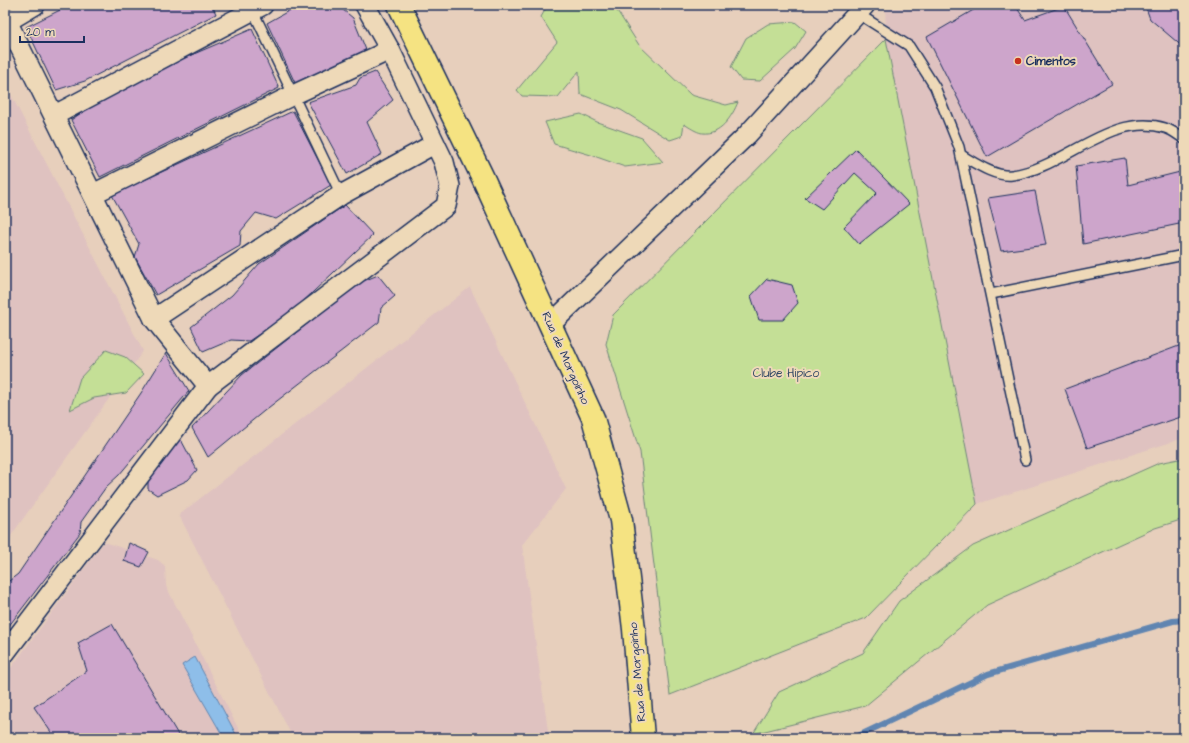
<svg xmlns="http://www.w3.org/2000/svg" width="1189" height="743" viewBox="0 0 1189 743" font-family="'Architects Daughter',sans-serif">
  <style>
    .built { fill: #dfc2c0 }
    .green { fill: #c4df96; stroke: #70877a }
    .water { fill: #8ebee9; stroke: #6085b1 }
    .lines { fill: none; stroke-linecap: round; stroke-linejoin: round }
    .stream { stroke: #6085b1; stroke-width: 6 }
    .building { fill: #cda5cb; stroke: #1b2f5e }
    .service-casing { stroke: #1b2f5e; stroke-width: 12 }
    .minor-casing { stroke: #1b2f5e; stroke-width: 22 }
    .primary-casing { stroke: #1b2f5e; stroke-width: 25 }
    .service { stroke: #eed9b8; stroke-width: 9 }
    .minor { stroke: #eed9b8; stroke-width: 19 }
    .primary { stroke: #f5e382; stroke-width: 22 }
    .poi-dot { fill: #c8321e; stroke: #eed9b8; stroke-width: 1.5 }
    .labels { text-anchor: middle; stroke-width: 4; stroke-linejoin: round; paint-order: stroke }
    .poi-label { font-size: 12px; font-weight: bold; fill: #1b2f5e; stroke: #eed9b8; text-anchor: start }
    .street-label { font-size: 12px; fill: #1b2f5e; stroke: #eed9b8 }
    .park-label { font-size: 12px; fill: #344966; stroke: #eed9b8 }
  </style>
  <rect width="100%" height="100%" fill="#e7cfbc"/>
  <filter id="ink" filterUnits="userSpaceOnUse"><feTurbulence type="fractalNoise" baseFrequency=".025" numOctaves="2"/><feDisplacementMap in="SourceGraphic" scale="8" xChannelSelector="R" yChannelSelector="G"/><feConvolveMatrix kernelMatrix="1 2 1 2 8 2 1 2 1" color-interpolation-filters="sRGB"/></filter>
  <g filter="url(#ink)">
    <g class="built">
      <path d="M885,5H1184V438L977,504L887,61Z"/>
      <path d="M5,83L143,351L5,544Z"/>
      <path d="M470,287L566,489L522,545L549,738H293L179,515Z"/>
      <path d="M104,542L158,560L165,566L166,586L243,738H5V676Z"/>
    </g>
    <g class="green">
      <path d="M548,5L568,7L609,5L618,12L639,45L691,95L726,105L738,102C732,117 720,135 702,133C696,132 689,127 684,124L682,136L670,140L621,110L580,94L579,71L558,97L522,96L517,90L557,42L541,17Z"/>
      <path d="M795,22L806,31L795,49L760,81L741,80L731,67L746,38L768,24Z"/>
      <path d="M886,39L977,504L866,618L670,695L640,452L606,344L613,315Z"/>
      <path d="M581,114L597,122L642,138L663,162L625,167L591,155L554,144L545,122Z"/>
      <path d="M106,350L125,357L144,374L126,393L94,398L70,410L80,378Z"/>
      <path d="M1184,458V519L1155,528L987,605L865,706L753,734L779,692L863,653L899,601L973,546L1159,463Z"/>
    </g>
    <path class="water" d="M195,657L238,738H224L182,665Z"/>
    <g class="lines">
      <path class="stream" d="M854,738L988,674L1173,621L1184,620"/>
    </g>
    <g class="building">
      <path d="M70,5H212L216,14L85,81L56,90L26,27Z"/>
      <path d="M299,5H337L353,18L366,50L296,85L267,23Z"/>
      <path d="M982,5H1015L1025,20L1064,6L1112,84L987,157L927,37Z"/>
      <path d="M1145,5H1180L1184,10V48L1150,19Z"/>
      <path d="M252,29L279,88L100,177L71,120L105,96L145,75Z"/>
      <path d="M375,72L393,100L367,122L382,154L347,174L308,102L356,85L360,78Z"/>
      <path d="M293,111L331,185L276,219L256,213L241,231L240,246L156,295L135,257L139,244L112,195Z"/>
      <path d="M856,149L909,204L859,244L844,227L877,193L855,173L822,209L805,198Z"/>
      <path d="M1125,158L1128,185L1184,171V223L1083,244L1076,166Z"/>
      <path d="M1035,191L1046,245L1001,251L988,198Z"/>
      <path d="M345,205L373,235L294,310L249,341L231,340L203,352L191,327L232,295L259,264Z"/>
      <path d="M378,275L395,296L381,308L379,322L264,411L208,457L192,428L242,375L361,282Z"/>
      <path d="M767,279L792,285L798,303L783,320H759L751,296Z"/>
      <path d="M1184,344V416L1087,448L1065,389Z"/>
      <path d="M166,353L189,391L119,475L106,487L81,522L80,533L5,631V584L18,574L141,393Z"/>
      <path d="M179,436L197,470L188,480L157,495L148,489V480Z"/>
      <path d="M129,543L149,552L141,567L124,561Z"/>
      <path d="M112,624L180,738H55L34,707L87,671L78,643Z"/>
    </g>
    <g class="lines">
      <g class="service-casing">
        <g id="service">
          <path d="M253,11L341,195"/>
          <path d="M857,13L909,46L935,87L959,147L1025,460"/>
          <path d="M961,155C975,163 995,177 1012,175C1063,169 1111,111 1165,128C1172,130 1178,135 1184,139"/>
          <path d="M991,294L1184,255"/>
        </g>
      </g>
      <g class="minor-casing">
        <g id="minor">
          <path d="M5,17L154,319L208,386L5,653"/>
          <path d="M8,21L35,5"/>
          <path d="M55,115L263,5"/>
          <path d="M93,194L293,95L390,50"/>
          <path d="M154,319L341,195L434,144"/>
          <path d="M551,324L747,135L865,5"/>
          <path d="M208,386L446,206L450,186L444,162L390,50L365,5"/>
        </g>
      </g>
      <g class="primary-casing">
        <path id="primary" d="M399,5L483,178L593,418L621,520L634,629L643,738"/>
      </g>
      <use href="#service" class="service"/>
      <use href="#minor" class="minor"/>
      <use href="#primary" class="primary"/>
    </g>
  </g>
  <circle class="poi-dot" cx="1018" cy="61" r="4"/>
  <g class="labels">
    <g class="poi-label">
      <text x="1026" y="65">Cimentos</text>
    </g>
    <g class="street-label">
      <text transform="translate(566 358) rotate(66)" y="4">Rua de Morgoinho</text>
      <text transform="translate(637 672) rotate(-95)" y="4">Rua de Morgoinho</text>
    </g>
    <g class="park-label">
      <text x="786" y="377">Clube Hipico</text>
    </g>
  </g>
  <rect width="1189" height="743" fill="none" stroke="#eed9b8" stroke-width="20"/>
  <rect x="10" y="10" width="1169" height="723" fill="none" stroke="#1b2f5e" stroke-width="1.5" filter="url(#ink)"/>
  <path d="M20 36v6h64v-6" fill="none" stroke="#1b2f5e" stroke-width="2"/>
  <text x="26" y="36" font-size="12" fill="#1b2f5e" stroke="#eed9b8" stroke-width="3" paint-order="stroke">20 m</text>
</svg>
